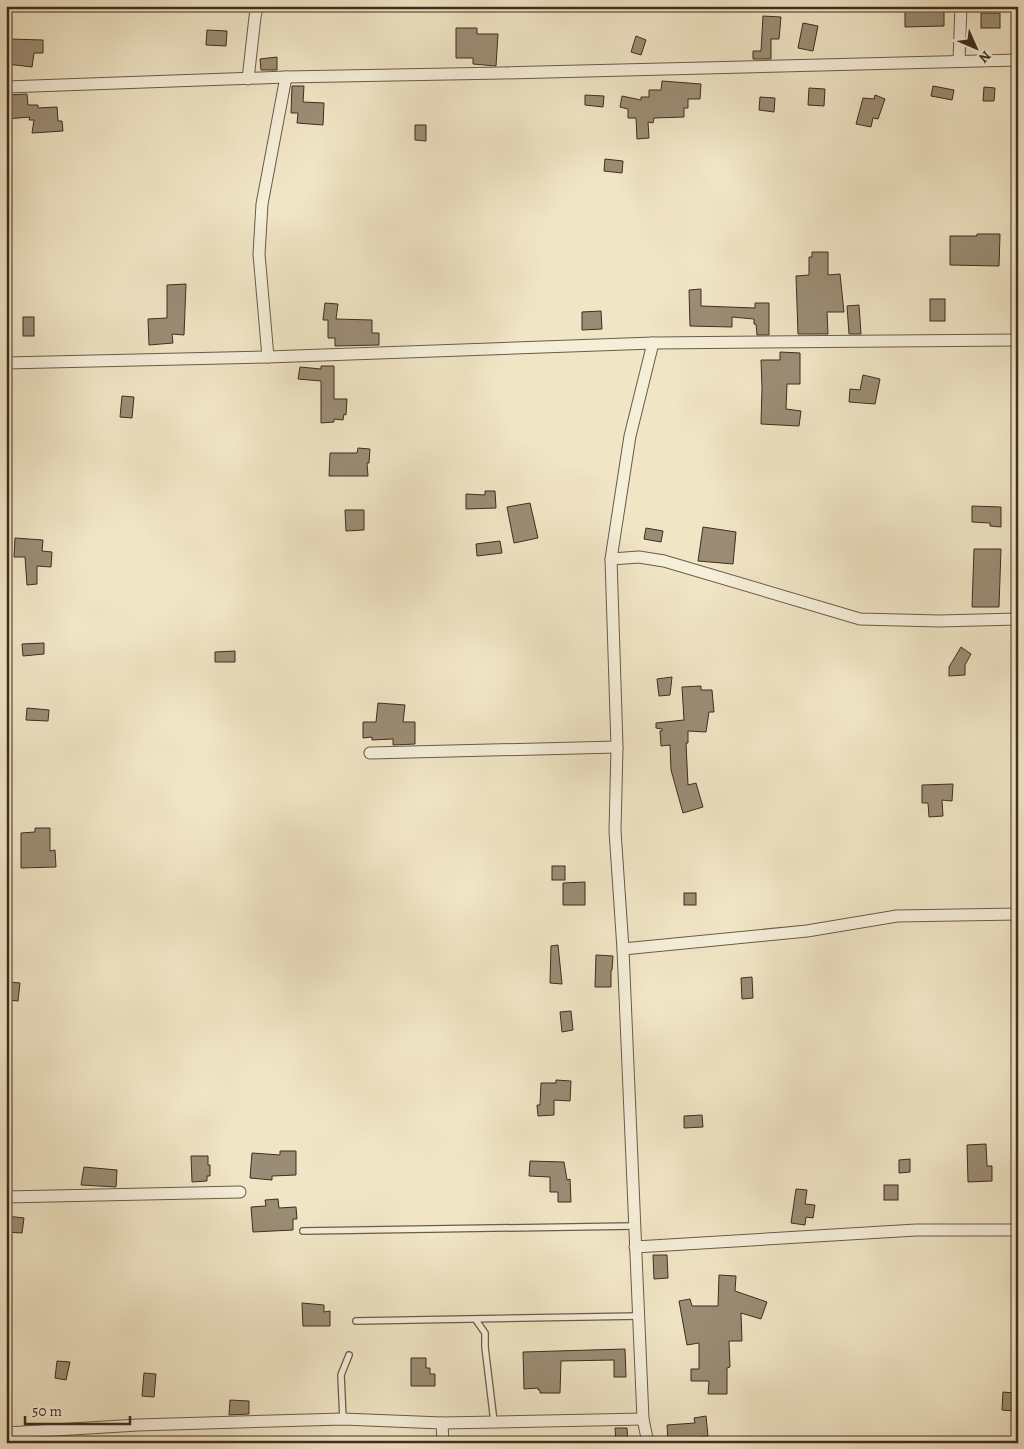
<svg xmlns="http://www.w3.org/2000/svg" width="1024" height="1449" viewBox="0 0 1024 1449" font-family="Alegreya,serif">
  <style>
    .building { fill: #9b8d75; stroke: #3f2d1e }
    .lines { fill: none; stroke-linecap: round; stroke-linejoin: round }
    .lane-casing { stroke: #6b5b48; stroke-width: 8 }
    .street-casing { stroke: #6b5b48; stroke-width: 13 }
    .lane { stroke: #f5eed9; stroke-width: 5.5 }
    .street { stroke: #f5eed9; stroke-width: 11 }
  </style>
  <rect width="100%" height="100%" fill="#f0e5c5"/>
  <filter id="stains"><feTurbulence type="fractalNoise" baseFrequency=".004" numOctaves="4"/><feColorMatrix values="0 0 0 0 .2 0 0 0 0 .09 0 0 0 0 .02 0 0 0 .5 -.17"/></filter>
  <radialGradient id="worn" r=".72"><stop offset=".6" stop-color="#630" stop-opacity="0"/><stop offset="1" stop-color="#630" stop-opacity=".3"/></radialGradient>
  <g class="building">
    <path d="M905,11H944V26L905,27Z"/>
    <rect x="981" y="13" width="19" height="15"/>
    <path d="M763,16L781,17L779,39H771V59H753V51H761Z"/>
    <path d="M803,23L818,26L813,51L798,48Z"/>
    <path d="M456,28H477V34H498L496,66L473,64V58H456Z"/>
    <path d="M207,30L227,31L226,46L206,45Z"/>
    <path d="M636,36L646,40L641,55L631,52Z"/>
    <path d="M9,39L43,40V53H34L32,67L7,64Z"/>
    <path d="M277,57V70H261L260,59Z"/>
    <path d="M662,81L701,84L700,99H688V108H684V117L654,118L653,123L648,122L649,138L637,139L636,118H628V109L620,107L622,96L641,100V97H649V90H661Z"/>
    <path d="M292,86H304L303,102L324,103L323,125L297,123L298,113H291Z"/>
    <path d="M933,86L954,90L952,100L931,96Z"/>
    <path d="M984,87L995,88L994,101H983Z"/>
    <path d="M809,88L825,89L824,106L808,105Z"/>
    <path d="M27,94L28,105H38V108L57,107L58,121H62L63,131L32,133L34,120H29L30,117L6,119V95Z"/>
    <path d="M585,95L604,96L603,107L585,105Z"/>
    <path d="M875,95L885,99L878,119L873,118L871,127L856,124L863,98L874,99Z"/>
    <path d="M760,97L775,98L774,112L759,110Z"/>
    <path d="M415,125H426V141L415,140Z"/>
    <path d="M605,159L623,161L622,173L604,171Z"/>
    <path d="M977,234H1000L999,266L950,265V236H977Z"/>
    <path d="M812,252H828V275L840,274L844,312H827L828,334H798L796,276L809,275V257H812Z"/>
    <path d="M186,284L184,335L172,334L173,343L149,345L148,319L167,318V285Z"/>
    <path d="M701,289V306L755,308V303H769V335H757L756,324H754V319L732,317V327L690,326L689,290Z"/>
    <rect x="930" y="299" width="15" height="22"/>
    <path d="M325,303L338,304L336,319L372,320V333H379V345L335,346V338H328V320H323Z"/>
    <path d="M859,305L861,334H849L847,306Z"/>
    <path d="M601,311L602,329L582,330V312Z"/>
    <rect x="23" y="317" width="11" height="19"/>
    <path d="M780,352L800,353V384H787L786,409L801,411L799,426L761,424L762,388L761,360H780Z"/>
    <path d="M321,366H334V399H347L346,415L344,414L343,420L334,419V422L321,423V381L298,379L300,367L321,369Z"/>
    <path d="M863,375L880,379L875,404L849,402L850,389L860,390Z"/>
    <path d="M122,396L134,397L132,418L120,417Z"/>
    <path d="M358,448L370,449L369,463H367L368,476H329L330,453H357Z"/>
    <path d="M485,491H495L496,508L466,509V494L485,495Z"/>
    <path d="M530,503L538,538L514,543L507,507Z"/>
    <path d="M972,506L1001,507V527L990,526V523L972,522Z"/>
    <path d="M345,510H364V530L346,531Z"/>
    <path d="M703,527L736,532L733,564L698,561Z"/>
    <path d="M646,528L663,531L661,542L644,539Z"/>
    <path d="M15,538L43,540L42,551L52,552L51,567L37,566V584L27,585L25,557H14Z"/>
    <path d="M500,541L502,553L477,556L476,544Z"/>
    <path d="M974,549H1001L999,607H972Z"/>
    <path d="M44,643V654L23,656L22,644Z"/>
    <path d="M961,647L971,654L965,665V675L949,676V667Z"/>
    <path d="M235,651V662H215V652Z"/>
    <path d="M672,677L670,695L659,696L657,679Z"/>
    <path d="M701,686V690H712L714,712H709L706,732L688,731V743H686L688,785L696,783L703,807L683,813L671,770L670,745L661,746L660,731H662V729L656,728V723L684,720L682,687Z"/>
    <path d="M378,703L405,705L403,722H415V744L393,745V739L372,740V737L363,738V722H376Z"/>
    <path d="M27,708L49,710L48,721L26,720Z"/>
    <path d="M953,784L952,801L942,800L943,816L929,817L928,803H922V785Z"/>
    <path d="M35,828H50V851L55,850L56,867L21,868V833L35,832Z"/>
    <rect x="552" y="866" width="13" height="14"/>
    <path d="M585,882V905H563V883Z"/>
    <rect x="684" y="893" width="12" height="12"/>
    <path d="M558,945L562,984L550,983L551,946Z"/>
    <path d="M596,955L613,956L612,970H611V987H595Z"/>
    <path d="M752,977L753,998L742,999L741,978Z"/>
    <path d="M9,982L20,983L18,1001L7,1000Z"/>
    <path d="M571,1011L573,1030L562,1032L560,1012Z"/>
    <path d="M556,1080L571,1081L570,1101L554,1100V1115L538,1116L537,1105H540L541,1083H556Z"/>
    <path d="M702,1115L703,1127L684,1128V1116Z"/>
    <path d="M986,1144L987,1166H992V1181L968,1182L967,1145Z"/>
    <path d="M280,1151H296V1175L272,1176V1180L250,1178L252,1153L280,1155Z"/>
    <path d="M191,1156H208V1165H210V1176H207V1181L192,1182Z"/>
    <path d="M910,1159V1172L899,1173V1160Z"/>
    <path d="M530,1161L564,1162L567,1180L570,1179L571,1202H558V1192H550V1177L529,1176Z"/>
    <path d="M84,1167L117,1170L116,1187L81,1185Z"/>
    <rect x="884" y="1185" width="14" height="15"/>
    <path d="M796,1189L807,1190L805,1204L815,1205L813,1218L806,1217L805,1225L791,1223Z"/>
    <path d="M278,1199L279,1208L296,1207L297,1219H293V1230L253,1232L251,1207L266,1206L265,1200Z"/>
    <path d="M6,1216L24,1218L22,1233L6,1232Z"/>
    <path d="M653,1255H667L668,1278L654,1279Z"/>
    <path d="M719,1275L736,1276L735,1291L767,1302L761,1319L741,1313L742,1341H729L730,1367L727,1368V1394H708L709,1381H691V1369H699V1343L687,1345L679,1301L690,1299L692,1306H718Z"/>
    <path d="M302,1303L324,1305V1312L330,1311V1326H303Z"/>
    <path d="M625,1349L626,1377H614V1360L561,1361L560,1393H540V1390H538V1388L524,1389L523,1352Z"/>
    <path d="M411,1358H426V1368H430V1374H435V1386H411Z"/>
    <path d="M57,1361L70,1362L66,1380L55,1378Z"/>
    <path d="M144,1373L156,1374L154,1397L142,1396Z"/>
    <path d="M1003,1392L1014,1393L1013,1411L1002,1410Z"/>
    <path d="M230,1400L249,1401V1414L229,1415Z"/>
    <path d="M706,1416L708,1436L668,1442L667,1425L695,1423L694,1418Z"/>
    <path d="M615,1428H627L628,1443H616Z"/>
  </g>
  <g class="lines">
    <g class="lane-casing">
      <g id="lane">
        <path d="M303,1231L634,1226"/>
        <path d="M476,1320L485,1333V1347L494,1422"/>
        <path d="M356,1321L640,1316"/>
        <path d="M343,1419L341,1375L349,1355"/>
      </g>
    </g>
    <g class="street-casing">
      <g id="street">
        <path d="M959,60L961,6"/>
        <path d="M248,79L255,17L257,8L262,6"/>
        <path d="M6,87L286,77L503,73L1018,60"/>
        <path d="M268,357L259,254L262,204L286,77"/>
        <path d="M6,363L268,357L653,343L1018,340"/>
        <path d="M611,559L639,557L664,561L860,619L939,621L1018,619"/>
        <path d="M370,753L617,747"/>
        <path d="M623,949L807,931L897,916L1018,914"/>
        <path d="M6,1197L240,1192"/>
        <path d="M635,1247L916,1230H1018"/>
        <path d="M442,1423L443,1443"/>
        <path d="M6,1433L138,1425L343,1419L442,1423L643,1419"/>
        <path d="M648,1443L643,1419L623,949L615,831L617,747L611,559L630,436L653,343"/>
      </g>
    </g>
    <use href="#lane" class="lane"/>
    <use href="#street" class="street"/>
  </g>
  <rect width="1024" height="1449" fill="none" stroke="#f0e5c5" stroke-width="25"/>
  <rect x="8" y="8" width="1009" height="1434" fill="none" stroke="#3f2d1e" stroke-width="2.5"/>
  <rect x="12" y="12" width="999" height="1424" fill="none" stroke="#3f2d1e"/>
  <g transform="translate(976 48) rotate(135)" stroke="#f5eed9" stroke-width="4" paint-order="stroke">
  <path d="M0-4L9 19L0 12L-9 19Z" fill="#3f2d1e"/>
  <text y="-8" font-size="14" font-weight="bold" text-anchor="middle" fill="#3f2d1e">N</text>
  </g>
  <path d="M25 1416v8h105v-8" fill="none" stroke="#3f2d1e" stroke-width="2.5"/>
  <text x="32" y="1416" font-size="15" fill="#3f2d1e" stroke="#f5eed9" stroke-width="4" paint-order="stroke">50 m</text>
  <rect width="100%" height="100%" filter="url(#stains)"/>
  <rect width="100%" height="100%" fill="url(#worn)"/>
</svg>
